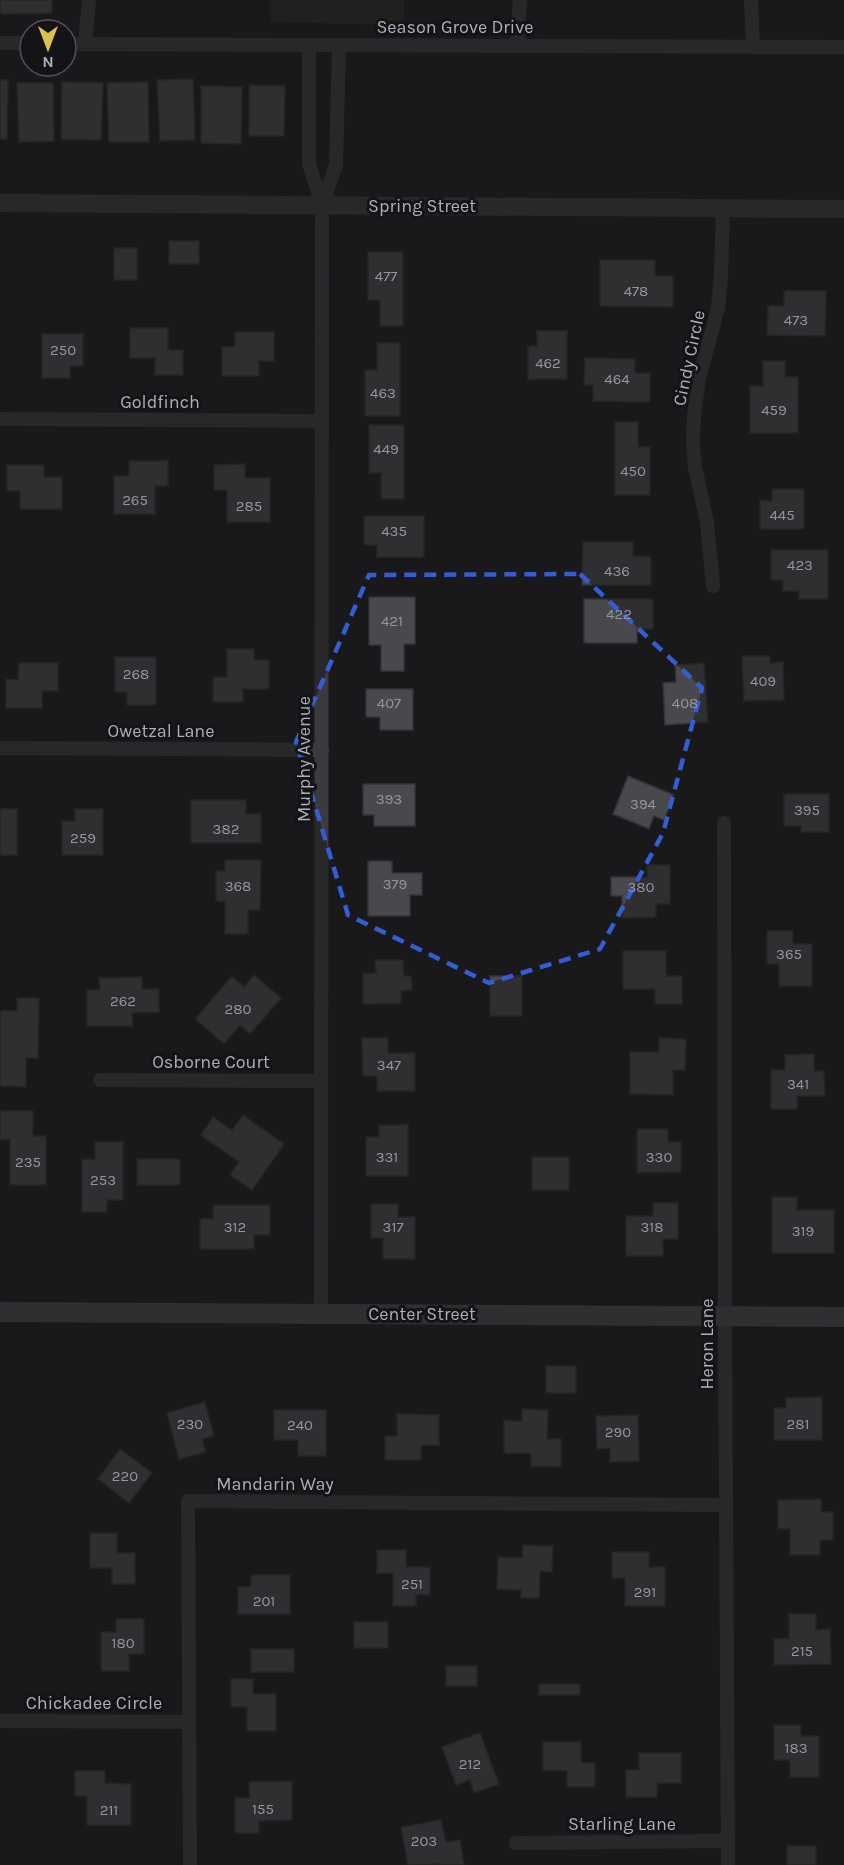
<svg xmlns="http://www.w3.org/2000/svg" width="844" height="1865" viewBox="0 0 844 1865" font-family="Karla,sans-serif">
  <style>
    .green { fill: #252c27 }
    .building { fill: #49494d; stroke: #343337; stroke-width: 1.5 }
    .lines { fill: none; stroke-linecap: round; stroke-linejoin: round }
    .minor { stroke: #3b3b3f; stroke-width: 14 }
    .tertiary { stroke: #3b3b3f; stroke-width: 18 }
    .secondary { stroke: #49494f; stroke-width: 20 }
    .marked { fill: none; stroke: #335dd3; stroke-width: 4.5; stroke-dasharray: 12 8; stroke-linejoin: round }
    .labels { text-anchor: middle; stroke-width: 6; stroke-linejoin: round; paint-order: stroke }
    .number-label { font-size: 15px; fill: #94969e }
    .street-label { font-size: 18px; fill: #adafb9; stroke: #141416 }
  </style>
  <rect width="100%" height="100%" fill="#19191b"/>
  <path class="green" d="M270,0H404V25L270,22Z"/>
  <g class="building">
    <path d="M0,0H52V13L0,14Z"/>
    <path d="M193,79L195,140L160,141L157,80Z"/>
    <path d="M0,80H8L7,139H0Z"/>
    <path d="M62,82L103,83L101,140L61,139Z"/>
    <path d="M148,82L149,142H109L107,83Z"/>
    <path d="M17,83H53L54,141L19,142Z"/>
    <path d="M249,85L285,86L284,136H249Z"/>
    <path d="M201,86L242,87L241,144L201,143Z"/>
    <rect x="169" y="241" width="30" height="23"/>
    <rect x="114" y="248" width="23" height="32"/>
    <path d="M368,252H403V326H380V300H368Z"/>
    <path d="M600,260H655V276H673V307L600,306Z"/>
    <path d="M784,291H826L825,336L767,335L768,306H784Z"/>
    <path d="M130,328H168V350H183V375H155V358H130Z"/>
    <path d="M537,331H567V379H528V346H537Z"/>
    <path d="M235,332H274V361H259V376H222V347H235Z"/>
    <path d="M42,334H83V366H70V378H42Z"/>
    <path d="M377,343H400V416H365V370H377Z"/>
    <path d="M585,358L635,359V373H650V402L593,401V385H584Z"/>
    <path d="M763,361H785V377H798V433H750V386H763Z"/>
    <path d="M615,422H638V447H650V495H615Z"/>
    <path d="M369,425H404V499H381V473H369Z"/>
    <path d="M129,461H168V486H155V514H114V476H129Z"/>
    <path d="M245,464V478H270V522H227V490H214V465Z"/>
    <path d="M7,465H44V477H62V509H20V491H7Z"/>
    <path d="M772,489H804V529H760V501H772Z"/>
    <path d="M364,516H424V557H377V545H364Z"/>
    <path d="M583,542H633V556L651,557V585H582Z"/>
    <path d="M771,550H828V599H799V591H783V580H771Z"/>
    <path d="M369,597H415V644H404V671H381V645H369Z"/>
    <path d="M584,599H653V629H637V643H584Z"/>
    <path d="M227,649H254V660H269V689H243V702H213V677H227Z"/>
    <path d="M742,656H770V663L783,662L784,700L744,701Z"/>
    <path d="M115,657H156V705H127V692H115Z"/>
    <path d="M19,663H58V691H42V708H6V679L18,680Z"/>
    <path d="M704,663L708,722L665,725L663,683L676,682L675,665Z"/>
    <path d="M366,689H413V730H380V717H366Z"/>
    <path d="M628,776L674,795L664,820L654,816L649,829L613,814Z"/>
    <path d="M363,784H415V826H374V815H363Z"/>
    <path d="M784,794H829V832H801V826H784Z"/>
    <path d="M191,800H246V814H261V843H191Z"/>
    <rect x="0" y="809" width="17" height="46"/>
    <path d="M75,809H103V855H62V821H75Z"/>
    <path d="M225,860H261L260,910H248V934H225V901H216V871H225Z"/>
    <path d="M368,861H392V873H422V895H410V916H368Z"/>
    <path d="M647,865H670V904H656V917L622,918V896H611V877H647Z"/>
    <path d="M767,931H793V944H812V986H779V964H767Z"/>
    <path d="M623,951H666V976H682V1004H655V989H623Z"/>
    <path d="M375,960H403L404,976H411L412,990L401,991V1003L363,1004V974L376,973Z"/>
    <path d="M254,975L281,998L250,1034L240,1025L224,1044L195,1019L232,976L244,987Z"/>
    <rect x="490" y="976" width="32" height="40"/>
    <path d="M142,977V989H159V1012L132,1013L133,1026H87V990H100L99,978Z"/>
    <path d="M17,998H39L38,1058H26V1087L0,1086V1011H17Z"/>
    <path d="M362,1038H388V1053H415V1091H377V1076H363Z"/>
    <path d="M659,1038L686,1039L685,1070H673V1095L630,1094V1052H659Z"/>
    <path d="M814,1054V1071H824L825,1096H797V1109H771V1070H785V1055Z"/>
    <path d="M0,1111H33V1136H46V1185H10V1139H0Z"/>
    <path d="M243,1115L284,1144L252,1190L230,1175L239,1162L201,1135L213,1117L232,1130Z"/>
    <path d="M379,1125H408V1176H366V1137H379Z"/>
    <path d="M637,1129H668V1142H681V1172L637,1173Z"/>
    <path d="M95,1142H123V1200H107V1212H82V1159H95Z"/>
    <rect x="532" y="1157" width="37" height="33"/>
    <rect x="137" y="1159" width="43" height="26"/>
    <path d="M772,1197H797V1210H834V1253H772Z"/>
    <path d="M653,1203H678V1239H663V1256H626V1216H653Z"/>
    <path d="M371,1204H398V1217H415V1259H383V1238H371Z"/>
    <path d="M213,1205H270V1235H254V1249H200V1219H213Z"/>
    <rect x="546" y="1366" width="30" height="27"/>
    <path d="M822,1397V1440H774V1408H786V1398Z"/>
    <path d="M205,1402L214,1436L202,1439L206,1452L179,1459L167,1413Z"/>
    <path d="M522,1409L548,1410L547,1439H561V1467L531,1466V1453H504V1421H522Z"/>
    <path d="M274,1410H326V1456H298V1440H274Z"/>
    <path d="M397,1414L439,1415V1445H421V1460H385V1436H397Z"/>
    <path d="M638,1415L639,1461L610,1462V1448L597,1449L596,1416Z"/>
    <path d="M120,1449L152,1473L129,1503L98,1479Z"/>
    <path d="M821,1499V1512H833V1540H820V1555H790V1529H778V1500Z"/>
    <path d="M90,1533H117V1553H135V1584H112V1568H90Z"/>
    <path d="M523,1545L553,1546L552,1572L540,1571L539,1598H521V1590L497,1589L498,1557L522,1558Z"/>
    <path d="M377,1550H406V1567H430V1595H416V1606H393V1573H377Z"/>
    <path d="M612,1552H649V1567H665V1606H625V1578H612Z"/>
    <path d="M251,1575H290V1614H238V1587H251Z"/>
    <path d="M789,1614H816V1630L830,1629L831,1664L774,1665V1639L789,1638Z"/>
    <path d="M116,1619H144V1654H129V1671H101V1632H116Z"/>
    <rect x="354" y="1622" width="34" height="26"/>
    <rect x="251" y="1649" width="43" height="23"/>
    <rect x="446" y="1666" width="31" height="20"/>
    <path d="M231,1679H253V1694H276V1731H247V1707H231Z"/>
    <rect x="539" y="1684" width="41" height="11"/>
    <path d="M774,1725H801V1736H819V1777H790V1760H774Z"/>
    <path d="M480,1733L499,1784L474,1793L470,1780L456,1785L442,1747Z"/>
    <path d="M543,1742H581V1763H595V1787H567V1771L543,1770Z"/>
    <path d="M639,1753H681V1783H657V1797H626V1770H639Z"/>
    <path d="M75,1771H105V1783L131,1784V1825H87V1796H75Z"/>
    <path d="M292,1781V1820L259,1821V1833H235V1798H250L249,1782Z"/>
    <path d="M441,1820L446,1842L460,1840L464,1865H440V1864L408,1865L401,1827Z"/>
    <rect x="787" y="1846" width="29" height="19"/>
  </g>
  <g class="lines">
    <g class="minor">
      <path d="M751,0L753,46"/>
      <path d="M0,43H30"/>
      <path d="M66,44L844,47"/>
      <path d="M85,44L89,0"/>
      <path d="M309,45V164L322,205L321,1313"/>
      <path d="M517,45L520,0"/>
      <path d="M322,205L336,165L339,45"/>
      <path d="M0,419L321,421"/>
      <path d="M713,586L707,522L695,467L693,444L694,415L699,379L718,308L721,276L723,208"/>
      <path d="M0,748L322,750"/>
      <path d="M724,823L725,1316L728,1865"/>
      <path d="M100,1080L321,1081"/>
      <path d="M0,1721L189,1722"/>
      <path d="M516,1843L728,1841"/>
      <path d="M190,1865L188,1501L726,1505"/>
    </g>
    <path class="tertiary" d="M0,203L844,209"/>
    <path class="secondary" d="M0,1312L844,1317"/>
  </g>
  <path d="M0 0H844V1865H0ZM580,574L702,688L663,833L600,949L489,983L348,915L296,742L369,575Z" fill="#19191b" fill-opacity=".55" fill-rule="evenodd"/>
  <path class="marked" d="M580,574L702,688L663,833L600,949L489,983L348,915L296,742L369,575Z"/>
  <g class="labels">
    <g class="number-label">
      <text x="386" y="281">477</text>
      <text x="636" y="296">478</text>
      <text x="796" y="325">473</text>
      <text x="63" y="355">250</text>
      <text x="548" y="368">462</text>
      <text x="617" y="384">464</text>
      <text x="383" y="398">463</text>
      <text x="774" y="415">459</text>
      <text x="386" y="454">449</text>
      <text x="633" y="476">450</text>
      <text x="135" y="505">265</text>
      <text x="249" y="511">285</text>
      <text x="782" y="520">445</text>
      <text x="394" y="536">435</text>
      <text x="800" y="570">423</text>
      <text x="617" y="576">436</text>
      <text x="619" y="619">422</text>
      <text x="392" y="626">421</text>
      <text x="136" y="679">268</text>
      <text x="763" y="686">409</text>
      <text x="389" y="708">407</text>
      <text x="685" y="708">408</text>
      <text x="389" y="804">393</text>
      <text x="643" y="809">394</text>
      <text x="807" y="815">395</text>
      <text x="226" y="834">382</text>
      <text x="83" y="843">259</text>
      <text x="395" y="889">379</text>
      <text x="238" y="891">368</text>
      <text x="641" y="892">380</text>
      <text x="789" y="959">365</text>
      <text x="123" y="1006">262</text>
      <text x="238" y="1014">280</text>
      <text x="389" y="1070">347</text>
      <text x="798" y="1089">341</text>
      <text x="387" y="1162">331</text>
      <text x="659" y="1162">330</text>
      <text x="28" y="1167">235</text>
      <text x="103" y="1185">253</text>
      <text x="235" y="1232">312</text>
      <text x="393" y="1232">317</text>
      <text x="652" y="1232">318</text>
      <text x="803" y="1236">319</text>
      <text x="190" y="1429">230</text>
      <text x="798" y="1429">281</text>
      <text x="300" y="1430">240</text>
      <text x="618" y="1437">290</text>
      <text x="125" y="1481">220</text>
      <text x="412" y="1589">251</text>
      <text x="645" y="1597">291</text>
      <text x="264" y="1606">201</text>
      <text x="123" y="1648">180</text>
      <text x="802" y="1656">215</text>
      <text x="796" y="1753">183</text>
      <text x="470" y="1769">212</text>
      <text x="263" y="1814">155</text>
      <text x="109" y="1815">211</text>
      <text x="424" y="1846">203</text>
    </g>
    <g class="street-label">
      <text x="455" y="33">Season Grove Drive</text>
      <text x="422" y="212">Spring Street</text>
      <text transform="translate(689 358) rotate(-78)" y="6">Cindy Circle</text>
      <text x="160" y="408">Goldfinch</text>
      <text x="161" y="737">Owetzal Lane</text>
      <text transform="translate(304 759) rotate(-90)" y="6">Murphy Avenue</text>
      <text x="211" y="1068">Osborne Court</text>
      <text x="422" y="1320">Center Street</text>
      <text transform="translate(707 1344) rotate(-90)" y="6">Heron Lane</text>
      <text x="275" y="1490">Mandarin Way</text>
      <text x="94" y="1709">Chickadee Circle</text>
      <text x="622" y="1830">Starling Lane</text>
    </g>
  </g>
  <g transform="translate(48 48) rotate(180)"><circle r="28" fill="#141416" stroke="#515257" stroke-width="1.5"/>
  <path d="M0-4.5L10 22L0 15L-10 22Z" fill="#ddc14e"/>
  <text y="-9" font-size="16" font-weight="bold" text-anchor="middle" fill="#adafb9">N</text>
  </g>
</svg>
